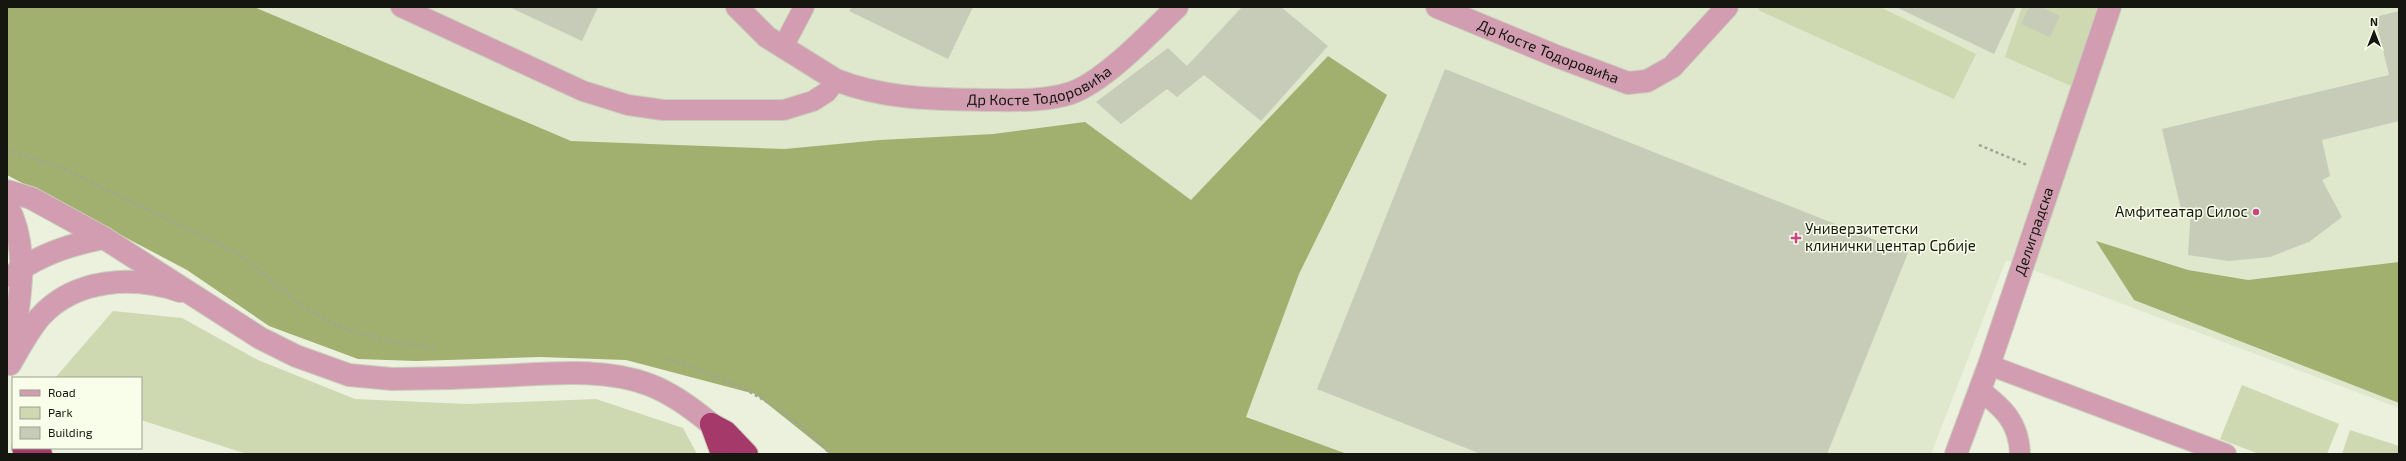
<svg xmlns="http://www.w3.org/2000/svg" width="2406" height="461" viewBox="0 0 2406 461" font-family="'Exo 2',sans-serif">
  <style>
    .built { fill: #dfe7cc }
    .green { fill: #ced8b1 }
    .forest { fill: #a1b06f }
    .building { fill: #c6ccb8 }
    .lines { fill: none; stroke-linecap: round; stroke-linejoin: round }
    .lane-casing { stroke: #c9cebc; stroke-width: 22 }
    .street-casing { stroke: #c9cebc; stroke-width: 24 }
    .highway-casing { stroke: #c9cebc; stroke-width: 24 }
    .path { stroke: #a0a596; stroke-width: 2.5; stroke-dasharray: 3 3; stroke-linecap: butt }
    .lane { stroke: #d29db0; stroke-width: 20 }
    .street { stroke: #d29db0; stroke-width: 22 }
    .highway { stroke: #a4396a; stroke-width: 22 }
    .poi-dot { fill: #ca4483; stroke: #f9feea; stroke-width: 1.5 }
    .labels { text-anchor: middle; stroke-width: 3; stroke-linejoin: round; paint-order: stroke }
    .street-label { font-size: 15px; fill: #14160f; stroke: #f9feea }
    .poi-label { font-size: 15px; fill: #14160f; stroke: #f9feea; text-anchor: end }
  </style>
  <rect width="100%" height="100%" fill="#ebf1dd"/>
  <path class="built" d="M206,7H2399V408L2006,260L1931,454H1327L571,161Z"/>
  <g class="green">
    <path d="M1758,7H1880L1976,54L1954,99L1760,11Z"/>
    <path d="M2022,7H2099L2071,86L2005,57Z"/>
    <path d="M113,311L182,318L258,360L355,399L467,404L596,399L683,428L697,454H247L141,420V378H55Z"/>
    <path d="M2242,385L2339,424L2327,454H2259L2220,439Z"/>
    <path d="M2350,430L2399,446V454H2342Z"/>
  </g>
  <g class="forest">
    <path d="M7,7H254L571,141L785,149L880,140L993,134L1085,122L1191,200L1328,56L1387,95L1299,274L1246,417L1347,454H830L755,394L626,360L540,357L416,361L358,359L269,326L187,270L7,175Z"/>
    <path d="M2096,241L2188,270L2248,280L2399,262V403L2134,300Z"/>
  </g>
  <g class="building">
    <path d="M509,7H598L582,41Z"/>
    <path d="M852,7H973L948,59L849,11Z"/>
    <path d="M1242,7H1281L1328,46L1261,121L1204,75L1177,97L1167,89L1121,124L1096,102L1168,48L1187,66Z"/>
    <path d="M1896,7H2016L1994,54Z"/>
    <path d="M2029,7H2041L2060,16L2050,37L2021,24Z"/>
    <path d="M2399,11V121L2322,140L2330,176L2322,180L2342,217L2309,242L2270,257L2229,261L2188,255L2191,209H2181L2162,129L2389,75L2375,17Z"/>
    <path d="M1445,69L1908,253L1827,454H1481L1317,389Z"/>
  </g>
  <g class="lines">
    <g class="lane-casing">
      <g id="lane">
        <path d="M401,7L583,91L628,105L663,110H784L813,101L827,92L836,80"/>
        <path d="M783,47L804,7"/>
        <path d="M1989,365L2226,454"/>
        <path d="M1980,390C2003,408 2019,422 2020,454"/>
      </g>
    </g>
    <g class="street-casing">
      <g id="street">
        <path id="s1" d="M737,7L767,37L836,80C884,99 933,99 983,100C1011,100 1044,102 1071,93C1105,81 1150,33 1177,7"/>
        <path id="s2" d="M1437,7L1556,56L1628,83L1647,81L1672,67L1727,7"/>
        <path d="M7,191L31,198L104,238L260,338L296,356L349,375L392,379C427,379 463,378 498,376C547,374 603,367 650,385C673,394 692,408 711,424"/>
        <path d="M7,205C32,252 18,307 11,356"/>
        <path d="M12,276C38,254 72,244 104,238"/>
        <path d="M10,364C19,349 28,331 40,317C75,278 134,275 180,291"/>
        <path id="s3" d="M1956,454L1989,365L2110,7"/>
      </g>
    </g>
    <g class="highway-casing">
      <g id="highway">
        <path d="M711,424L726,432L747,454"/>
        <path d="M711,424L722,454"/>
        <path d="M23,448L41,454"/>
      </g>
    </g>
    <g class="path">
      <path d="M1979,145L2027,165"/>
      <path d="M7,150L62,168L239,254L302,306L342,328L398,343L438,348"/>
      <path d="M666,359C726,375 788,407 830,454"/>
    </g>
    <use href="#lane" class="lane"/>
    <use href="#street" class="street"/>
    <use href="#highway" class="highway"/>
  </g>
  <g class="poi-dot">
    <circle cx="2256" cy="212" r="4"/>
    <path d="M1794 232h4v4h4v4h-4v4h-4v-4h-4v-4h4z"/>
  </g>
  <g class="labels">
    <g class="street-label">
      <text dy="5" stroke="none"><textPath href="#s2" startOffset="120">Др Косте Тодоровића</textPath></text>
      <text dy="5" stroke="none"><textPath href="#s1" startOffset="332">Др Косте Тодоровића</textPath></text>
      <text dy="5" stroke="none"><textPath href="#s3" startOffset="236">Делиградска</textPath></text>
    </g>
    <g class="poi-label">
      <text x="2248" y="217">Амфитеатар Силос</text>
      <text x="1805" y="234" text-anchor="start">Универзитетски<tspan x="1805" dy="17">клинички центар Србије</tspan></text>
    </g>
  </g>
  <rect width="2406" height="461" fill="none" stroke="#14160f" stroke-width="16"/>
  <rect x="12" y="377" width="130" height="72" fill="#f9feea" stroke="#9da192"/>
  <rect x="20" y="390" width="20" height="6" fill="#d29db0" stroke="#9da192"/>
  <text x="48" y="397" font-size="12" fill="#14160f">Road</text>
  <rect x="20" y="407" width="20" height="12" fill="#ced8b1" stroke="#9da192"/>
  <text x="48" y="417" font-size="12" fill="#14160f">Park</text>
  <rect x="20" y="427" width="20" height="12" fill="#c6ccb8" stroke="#9da192"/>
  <text x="48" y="437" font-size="12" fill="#14160f">Building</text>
  <g transform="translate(2374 32)" stroke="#f9feea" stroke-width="3" paint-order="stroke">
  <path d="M0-3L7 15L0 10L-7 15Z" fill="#14160f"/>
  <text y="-6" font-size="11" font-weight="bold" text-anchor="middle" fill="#14160f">N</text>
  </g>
</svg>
